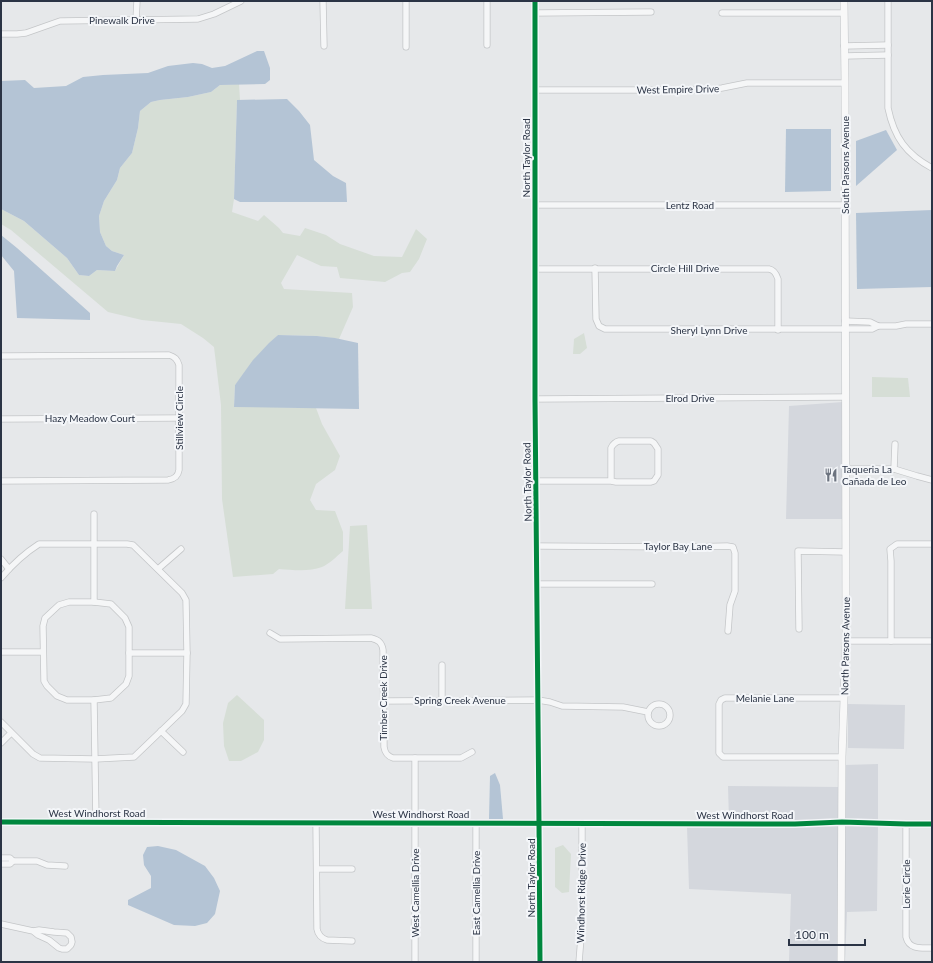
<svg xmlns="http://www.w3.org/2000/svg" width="933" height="963" viewBox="0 0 933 963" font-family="Lato,sans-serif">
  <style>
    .built { fill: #d4d7dd }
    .green { fill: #d6ded6 }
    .water { fill: #b4c4d5 }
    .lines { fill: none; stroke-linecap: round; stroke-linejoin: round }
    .minor-casing { stroke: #c4c6c8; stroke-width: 7 }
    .major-casing { stroke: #c2c5c8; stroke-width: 8 }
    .minor { stroke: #f5f6f7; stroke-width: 5.5 }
    .major { stroke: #f8f8f8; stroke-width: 7 }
    .cycleway-casing { stroke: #f4f6f9; stroke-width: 8 }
    .cycleway { stroke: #00873e; stroke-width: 5 }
    .labels { text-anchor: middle; stroke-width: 4; stroke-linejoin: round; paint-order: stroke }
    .street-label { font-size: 10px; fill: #2b3445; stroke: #f4f6f9 }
    .poi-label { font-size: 10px; fill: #2b3445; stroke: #f4f6f9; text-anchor: start }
  </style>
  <rect width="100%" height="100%" fill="#e6e8ea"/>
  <g class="built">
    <path d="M843,402V519H786L789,406Z"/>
    <path d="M848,704L905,705L904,749L848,748Z"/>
    <path d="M878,764V820L845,819V765Z"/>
    <path d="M728,786L839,787V819L805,821H729Z"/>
    <path d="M839,825V962H789L791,894L689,889L687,827H805Z"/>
    <path d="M845,825L878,826L877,911L847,912L845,962H844Z"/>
  </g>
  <g class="green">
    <path d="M239,84L240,100H237L234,199L232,212L258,221L264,215L279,228L283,233L300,236L305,228L326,235L340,244L374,256L402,257L416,229L427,239L419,259L410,272L402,273L385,282L340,278L337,267L321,266L297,255L281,283L284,289L352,293L353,307L339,339L317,336L278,335L235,385L234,406L316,408L322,424L340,456L335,470L316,484L310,500L316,510L335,511L343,532V551C336,557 329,564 322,567C309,572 293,570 279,569L273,574L233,577L222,499L221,405L214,347L203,338L181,324L142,320L108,312L11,230L1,224V209L24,221L67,258L79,275L89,276L97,270L115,271L124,255L112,251L106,246L100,232L99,216L104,201L117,180L120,168L132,153L138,128L140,111L151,102L160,100L188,97L211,92L220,85Z"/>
    <path d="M584,333L587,348L580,354H573L574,339Z"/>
    <path d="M872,377L908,378L910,397H872Z"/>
    <path d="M367,525L372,609H345L350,526Z"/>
    <path d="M237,695L264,720V740L258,752L241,761H229L224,746L223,723L228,703Z"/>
    <path d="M563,845L571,854L569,892L562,893L555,887V848Z"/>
  </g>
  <g class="water">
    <path d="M257,51H264L270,68V80L265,84L220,85L211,92L188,97L160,100L151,102L140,111L138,128L132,153L120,168L117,180L104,201L99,216L100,232L106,246L112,251L124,255L117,266L115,271L97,270L89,276L79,275L67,258L24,221L1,209V81L25,80L34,88L66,86L83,77L103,75L148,73L168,66L193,63L202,64L212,68L225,66Z"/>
    <path d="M287,99L299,111L310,125L314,160L333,176L346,183L347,202H240L234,199L237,100Z"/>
    <path d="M786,129H831V191L785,192Z"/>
    <path d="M886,130L897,150L856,186V141Z"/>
    <path d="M932,210V287L857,289L856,213Z"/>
    <path d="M1,235L17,248L90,313V320L17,318L14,271L1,255Z"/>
    <path d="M278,335L317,336L335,338L358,343L359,409L234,407L235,385L253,360L269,343Z"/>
    <path d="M495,773L500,785L503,819H489L490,776Z"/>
    <path d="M158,846L176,850L205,866L214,878L220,891L215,914L207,923L195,926L174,925L128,905V900L151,888V876L144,865L143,855L147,847Z"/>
  </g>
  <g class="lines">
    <g class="minor-casing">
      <g id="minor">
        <path d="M323,1L324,46"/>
        <path d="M406,1V47"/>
        <path d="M487,1V45"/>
        <path d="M535,1V399L539,824L540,962"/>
        <path d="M888,1V108C894,137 906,154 932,168"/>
        <path d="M535,13L651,12"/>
        <path d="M722,13H844"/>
        <path d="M136,20L137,1"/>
        <path d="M1,34H17L26,33L60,21L198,19L214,14L241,1"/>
        <path d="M844,46L888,45"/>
        <path d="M845,56L888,55"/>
        <path d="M535,90H709L722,88L747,83H845"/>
        <path d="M535,205H845"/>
        <path d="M595,268L596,319L599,326L605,329H872L878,326"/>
        <path d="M535,269H769C774,270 776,273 778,279V330"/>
        <path d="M845,321L870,322L878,326H896L906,324H932"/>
        <path d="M1,356L169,355C175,357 177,359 179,365V470C178,476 175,479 168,480L1,481"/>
        <path d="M535,399L845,397"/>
        <path d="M1,419L179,418"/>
        <path d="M846,469H894L917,476L932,480"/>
        <path d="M894,469L895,444"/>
        <path d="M536,481H611L616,482H651L654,481L658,475V449L654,443L651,441H619C615,442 613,444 611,448V481"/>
        <path d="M94,514V602"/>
        <path d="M537,546L683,547L727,546L733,547L735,553V591L730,605L728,631"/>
        <path d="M1,559L9,569"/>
        <path d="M158,569L181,549"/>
        <path d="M1,578C12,565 25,553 39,544H127L133,545L182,593L186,600L187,653L186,704L182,711L134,757L95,759L40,758L33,754L1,722"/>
        <path d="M537,584H652"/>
        <path d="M69,602H94L111,604L125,618L129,627V676L126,684L111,698L94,700H67L57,696L47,686L44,681L43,626L45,618L59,605Z"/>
        <path d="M799,629L798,551L846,552"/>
        <path d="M270,633L280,639L371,638C379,640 382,643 383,650L384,747C385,753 387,756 393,758H461L472,752"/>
        <path d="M846,641H932"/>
        <path d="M891,641V561L890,549L897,544H932"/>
        <path d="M1,652H43"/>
        <path d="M129,653H187"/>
        <path d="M442,665V701"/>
        <path d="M94,700L96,821"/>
        <path d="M383,701L538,700L550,702L562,706L623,707L648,712"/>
        <circle cx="659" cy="715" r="11"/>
        <path d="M161,731L183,752"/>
        <path d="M1,743L11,733"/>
        <path d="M842,757H723L719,753V704L721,700L725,698H844"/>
        <path d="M415,758V962"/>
        <path d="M1,822L795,824L842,822L906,824H932"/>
        <path d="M316,823L317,929C318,935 321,938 327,940L352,941"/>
        <path d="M906,824V937C909,950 922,948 932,948"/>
        <path d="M1,858H10L13,861"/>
        <path d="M1,864H10L13,861H37L47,865L65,866"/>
        <path d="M317,869H352"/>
        <path d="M1,924L33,931L38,935L49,940L59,948L62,949H67L71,945L72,942L71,937L67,933L54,932L39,930L33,931"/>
        <path d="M476,962V823"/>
        <path d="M579,962L582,925V824"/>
      </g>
    </g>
    <g class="major-casing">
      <path id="major" d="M841,962L842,757L846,641L845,83L844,1"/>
    </g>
    <use href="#minor" class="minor"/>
    <use href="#major" class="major"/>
    <g class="cycleway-casing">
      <g id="cycleway">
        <path d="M535,1V399L539,824L540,962"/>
        <path d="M1,822L795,824L842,822L906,824H932"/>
      </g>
    </g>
    <use href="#cycleway" class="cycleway"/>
  </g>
  <defs>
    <g id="restaurant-bare" transform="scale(1.08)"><path d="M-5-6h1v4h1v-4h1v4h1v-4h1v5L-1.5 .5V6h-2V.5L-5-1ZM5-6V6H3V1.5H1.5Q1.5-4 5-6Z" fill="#6c737f" stroke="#f4f6f9" stroke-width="2.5" paint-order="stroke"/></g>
  </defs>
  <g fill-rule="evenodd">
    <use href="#restaurant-bare" x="831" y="475"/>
  </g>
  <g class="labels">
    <g class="street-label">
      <text x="122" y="24">Pinewalk Drive</text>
      <text transform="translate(678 89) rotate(-1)" y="4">West Empire Drive</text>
      <text transform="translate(526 158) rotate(-90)" y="4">North Taylor Road</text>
      <text transform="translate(845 165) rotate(-90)" y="4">South Parsons Avenue</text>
      <text x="690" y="209">Lentz Road</text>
      <text x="685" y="272">Circle Hill Drive</text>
      <text x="709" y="334">Sheryl Lynn Drive</text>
      <text x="690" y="402">Elrod Drive</text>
      <text x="90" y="422">Hazy Meadow Court</text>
      <text transform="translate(179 418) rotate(-90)" y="4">Stillview Circle</text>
      <text transform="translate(527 482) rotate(-91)" y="4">North Taylor Road</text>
      <text x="678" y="550">Taylor Bay Lane</text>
      <text transform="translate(845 646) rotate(-89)" y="4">North Parsons Avenue</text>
      <text transform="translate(383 698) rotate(-90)" y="4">Timber Creek Drive</text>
      <text x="765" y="702">Melanie Lane</text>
      <text x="460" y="704">Spring Creek Avenue</text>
      <text x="97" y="817">West Windhorst Road</text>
      <text x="421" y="818">West Windhorst Road</text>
      <text x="745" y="819">West Windhorst Road</text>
      <text transform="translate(531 878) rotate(-90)" y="4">North Taylor Road</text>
      <text transform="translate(906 884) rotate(-90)" y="4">Lorie Circle</text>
      <text transform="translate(415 893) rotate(-90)" y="4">West Camellia Drive</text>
      <text transform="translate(476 893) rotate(-90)" y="4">East Camellia Drive</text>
      <text transform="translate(581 893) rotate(-89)" y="4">Windhorst Ridge Drive</text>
    </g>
    <g class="poi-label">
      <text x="842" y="473">Taqueria La<tspan x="842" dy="12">Cañada de Leo</tspan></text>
    </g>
  </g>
  <rect width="933" height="963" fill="none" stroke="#2b3445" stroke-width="4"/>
  <path d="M789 939v6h76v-6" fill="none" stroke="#2b3445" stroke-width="2"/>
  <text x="795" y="939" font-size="12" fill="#2b3445" stroke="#f4f6f9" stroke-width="3" paint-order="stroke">100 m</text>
</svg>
